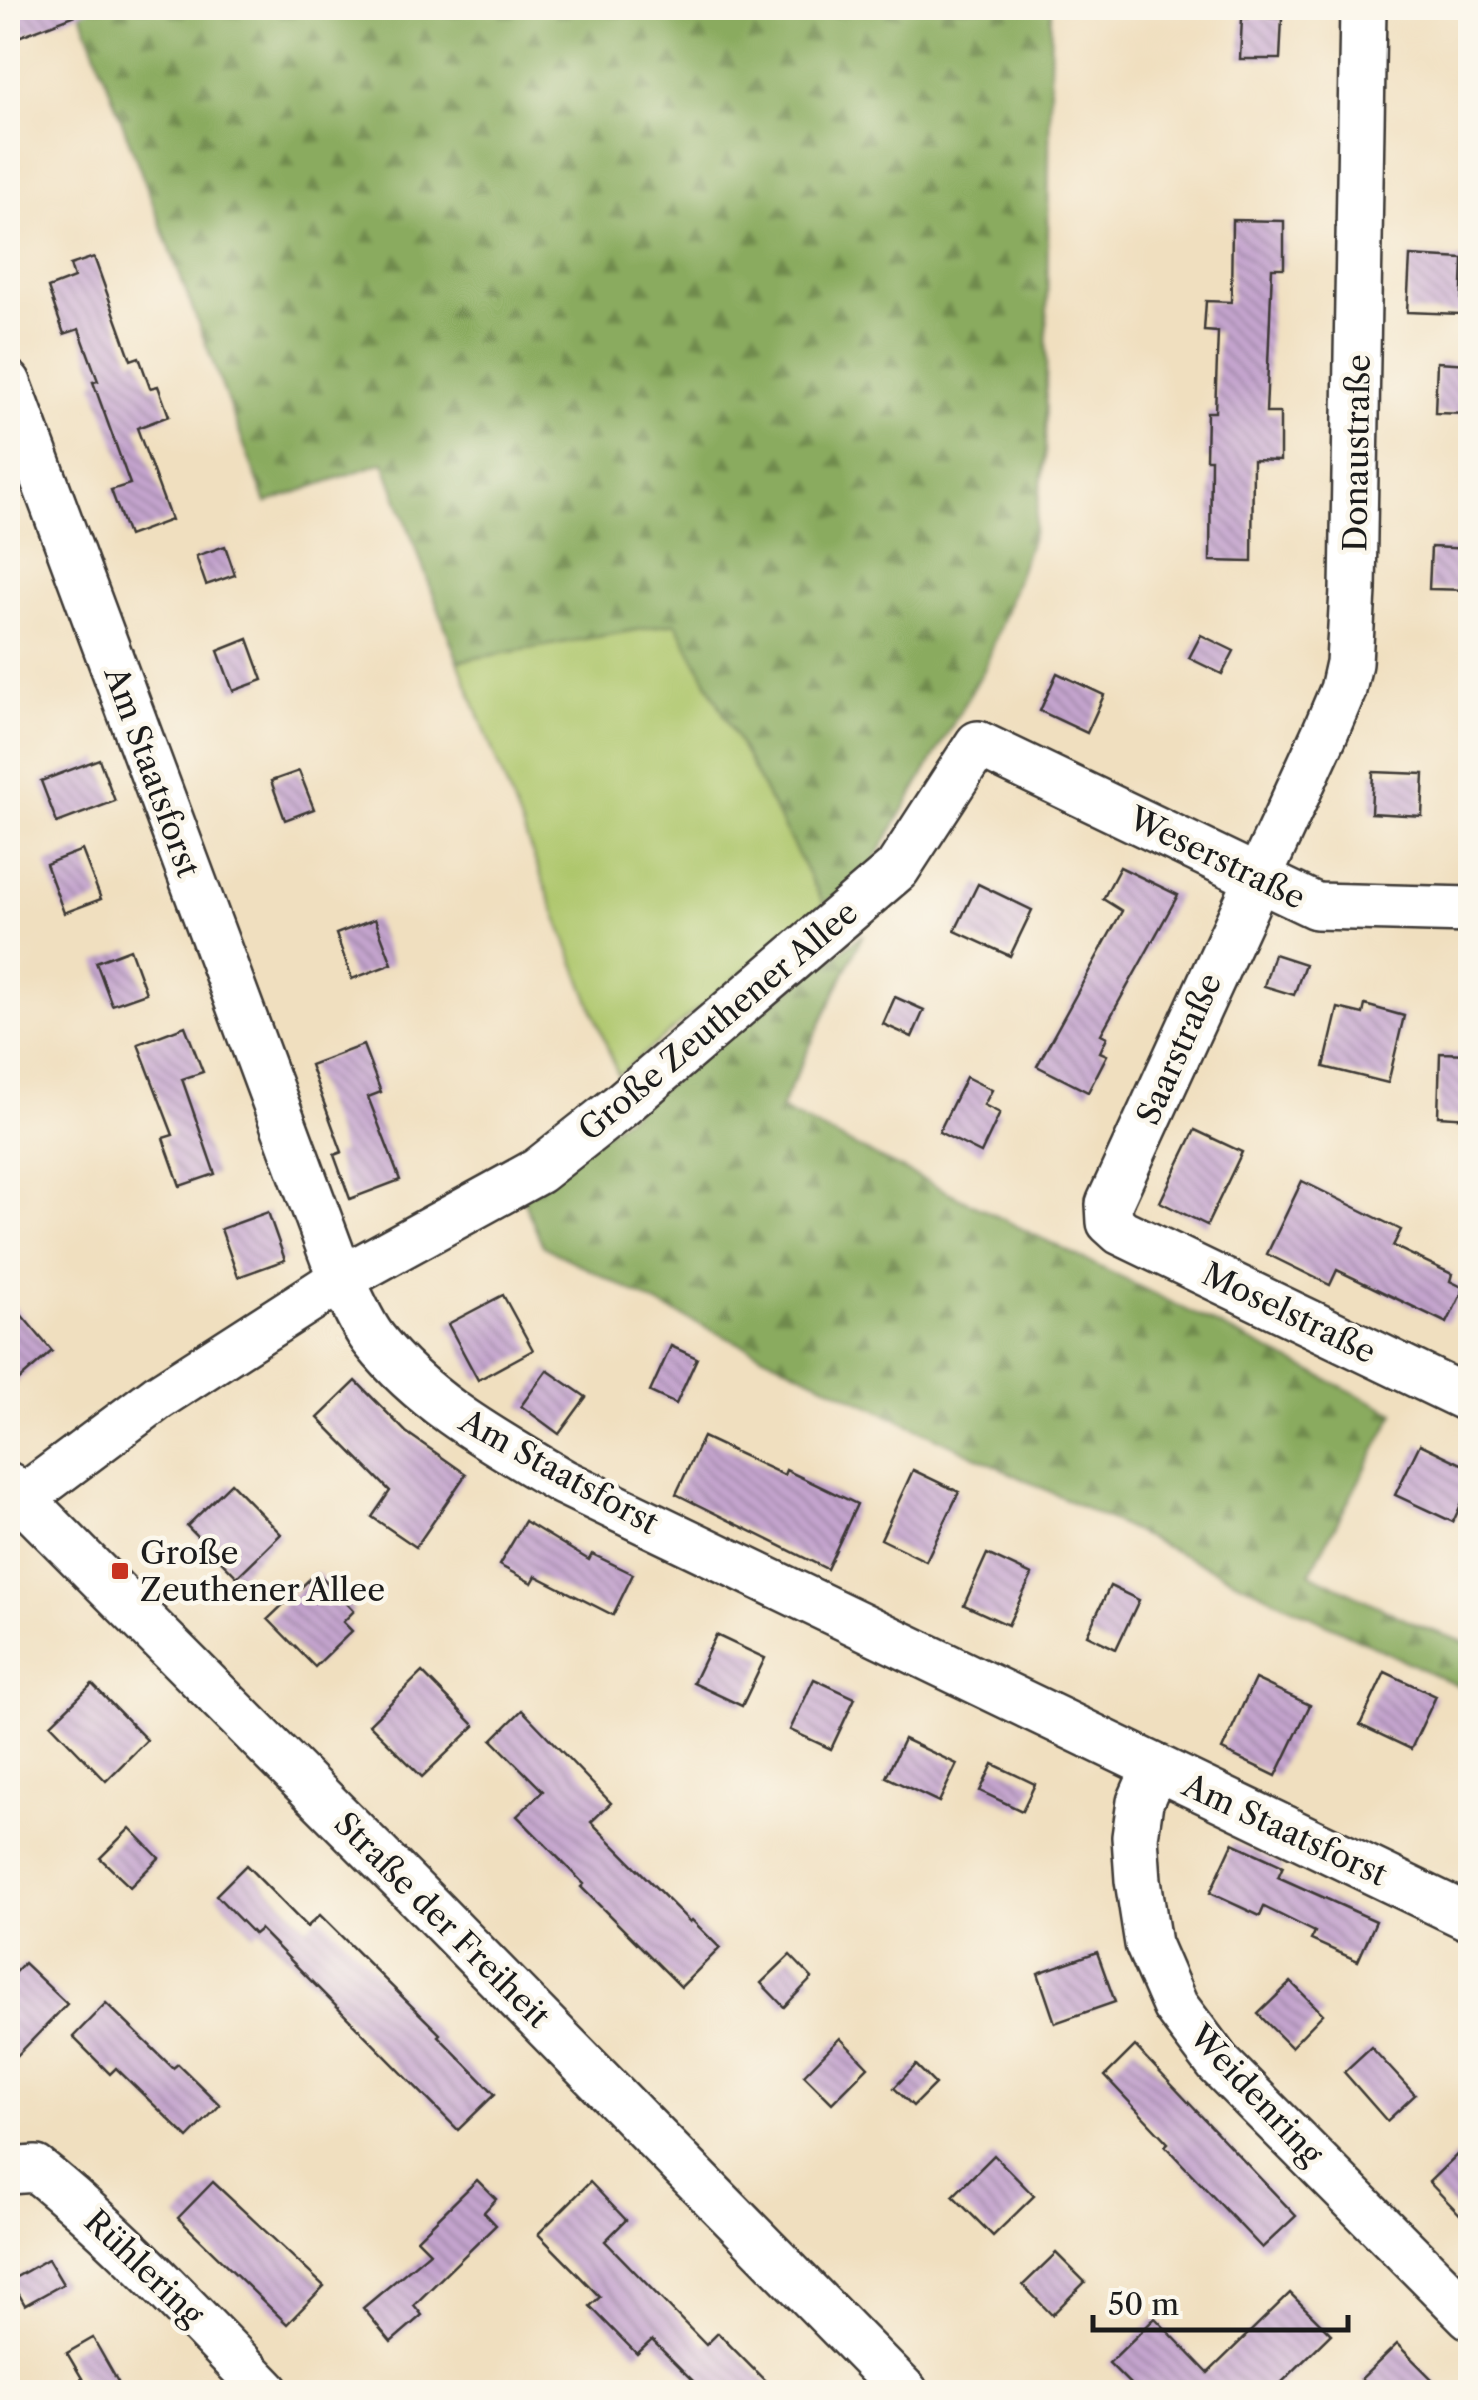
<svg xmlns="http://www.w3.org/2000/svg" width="1478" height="2400" viewBox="0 0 1478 2400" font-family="'Libre Caslon Text',serif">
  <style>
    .green { fill: #adc66b; stroke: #647144; stroke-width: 2.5 }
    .forest { fill: url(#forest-firs); stroke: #53643e; stroke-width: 2.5 }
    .building { fill: url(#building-back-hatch) }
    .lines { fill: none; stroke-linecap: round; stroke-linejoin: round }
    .minor-casing { stroke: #3c3934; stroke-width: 50 }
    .minor { stroke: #fff; stroke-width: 45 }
    .poi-dot { fill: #c8321e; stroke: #fbf7ec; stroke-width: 4 }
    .labels { text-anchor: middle; stroke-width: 9; stroke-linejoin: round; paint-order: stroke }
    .street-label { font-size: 32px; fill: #1c1c1c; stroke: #fbf7ec }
    .poi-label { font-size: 32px; fill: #1c1c1c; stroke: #fbf7ec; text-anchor: start }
  </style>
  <defs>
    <pattern id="forest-firs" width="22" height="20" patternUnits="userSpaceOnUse" patternTransform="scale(2.5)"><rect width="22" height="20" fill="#8aab5f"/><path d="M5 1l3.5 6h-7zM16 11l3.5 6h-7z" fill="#708a4e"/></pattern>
    <pattern id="building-back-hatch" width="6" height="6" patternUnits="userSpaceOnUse" patternTransform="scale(2.5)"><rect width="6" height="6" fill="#c4a4ce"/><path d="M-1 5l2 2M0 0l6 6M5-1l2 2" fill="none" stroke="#9e85a6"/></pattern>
  </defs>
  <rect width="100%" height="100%" fill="#fbf7ec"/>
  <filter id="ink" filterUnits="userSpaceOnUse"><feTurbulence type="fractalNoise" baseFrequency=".01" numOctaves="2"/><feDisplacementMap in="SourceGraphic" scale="20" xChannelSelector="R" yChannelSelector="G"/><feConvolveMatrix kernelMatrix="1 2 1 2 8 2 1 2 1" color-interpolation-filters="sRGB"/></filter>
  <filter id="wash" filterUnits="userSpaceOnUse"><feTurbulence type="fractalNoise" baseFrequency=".0048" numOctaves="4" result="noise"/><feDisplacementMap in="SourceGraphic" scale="40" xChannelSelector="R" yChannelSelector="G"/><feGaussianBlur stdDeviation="2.25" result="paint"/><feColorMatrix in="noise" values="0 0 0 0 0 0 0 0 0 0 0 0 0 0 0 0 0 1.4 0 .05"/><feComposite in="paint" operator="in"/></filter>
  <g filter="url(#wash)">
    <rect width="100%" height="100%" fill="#f0dfbf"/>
    <path class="green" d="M676,623L824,904L618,1075L458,661Z"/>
    <g class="forest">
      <path d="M79,8H1051L1045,458L1034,531L985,668L866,875L824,904L676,623L458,661L384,462L266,503Z"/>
      <path d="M863,934L780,1109L1395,1413L1310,1573L1419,1626L1470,1644V1692L665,1308L543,1246L522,1197Z"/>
    </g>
    <g id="blocks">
      <g class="building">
        <path d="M8,8H89V10L8,41Z"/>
        <path d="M1242,18H1282L1280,59H1240Z"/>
        <path d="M1232,220L1284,221V268H1272L1266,413H1280V461L1253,460L1252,562L1210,561L1211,459H1206L1207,412H1215L1218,332L1204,331L1206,301L1231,302Z"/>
        <path d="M1410,256L1463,259L1461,314L1407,312Z"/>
        <path d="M94,257L131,360L139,357L150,388L158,386L169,416L137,428L171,520L128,536L111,490L130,484L93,382L98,381L79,329L64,334L48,288L74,278L70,265Z"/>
        <path d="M1437,362L1470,364V414L1435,413Z"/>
        <path d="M225,546L235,575L206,585L196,556Z"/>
        <path d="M1431,547L1470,549V590L1429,589Z"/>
        <path d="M1201,635L1234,651L1222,674L1189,658Z"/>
        <path d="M248,639L263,680L233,691L218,651Z"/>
        <path d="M1057,673L1104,695L1087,733L1040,711Z"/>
        <path d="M99,759L115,801L57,823L41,781Z"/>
        <path d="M299,771L314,809L285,820L271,781Z"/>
        <path d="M1373,772L1424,774L1422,816L1371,813Z"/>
        <path d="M82,850L101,899L64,913L46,864Z"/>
        <path d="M1120,867L1178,895L1101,1034L1107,1037L1100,1052L1107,1055L1088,1092L1037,1066L1122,911L1103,899Z"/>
        <path d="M978,884L1032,910L1010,956L955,931Z"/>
        <path d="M375,919L392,964L352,979L336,934Z"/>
        <path d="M130,949L146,993L112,1005L96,962Z"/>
        <path d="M1274,954L1305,964L1294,995L1264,986Z"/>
        <path d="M895,997L924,1010L912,1037L883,1024Z"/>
        <path d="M1365,1005L1404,1016L1388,1083L1324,1067L1338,1008L1363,1014Z"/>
        <path d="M185,1026L203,1072L182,1079L215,1174L180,1186L163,1138L173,1135L138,1044Z"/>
        <path d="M363,1045L381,1092L368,1097L400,1180L350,1199L334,1155L342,1152L310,1065Z"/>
        <path d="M1440,1053L1470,1054V1118L1438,1116Z"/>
        <path d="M966,1077L992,1090L984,1105L1000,1113L981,1153L939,1132Z"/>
        <path d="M1195,1130L1242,1152L1207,1225L1160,1202Z"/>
        <path d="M1302,1181L1401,1230L1393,1246L1452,1274L1450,1281L1464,1288L1447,1323L1337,1270L1330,1285L1267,1254Z"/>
        <path d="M268,1212L285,1260L238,1277L221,1229Z"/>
        <path d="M503,1295L533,1350L478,1380L448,1324Z"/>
        <path d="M8,1299L52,1351L8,1390Z"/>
        <path d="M671,1346L697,1358L676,1404L650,1392Z"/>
        <path d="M547,1370L586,1397L559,1434L521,1406Z"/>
        <path d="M356,1381L406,1432L466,1474L416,1547L372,1517L390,1491L318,1418Z"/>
        <path d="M703,1437L784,1475L786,1470L857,1504L827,1569L676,1494Z"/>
        <path d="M1420,1444L1470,1468V1485L1453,1522L1395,1495Z"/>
        <path d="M913,1470L959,1492L926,1561L881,1539Z"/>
        <path d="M231,1483L281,1534L237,1577L187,1526Z"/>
        <path d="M525,1521L589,1560L592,1554L633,1574L613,1615L536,1576L532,1583L499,1565Z"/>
        <path d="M987,1554L1032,1575L1008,1625L964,1605Z"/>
        <path d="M317,1572L354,1611L343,1622L352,1631L315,1667L268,1619Z"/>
        <path d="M1110,1586L1139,1600L1116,1649L1087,1635Z"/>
        <path d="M716,1635L765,1658L742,1706L693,1683Z"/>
        <path d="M422,1672L475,1726L422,1777L369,1724Z"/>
        <path d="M1385,1672L1436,1696L1411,1749L1360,1725Z"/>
        <path d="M814,1679L855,1698L831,1749L790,1730Z"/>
        <path d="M1255,1679L1310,1705L1276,1776L1222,1750Z"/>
        <path d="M92,1684L147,1740L106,1781L51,1724Z"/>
        <path d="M522,1710L611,1803L591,1822L690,1922L692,1920L720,1948L681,1987L581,1887L584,1884L517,1816L543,1791L492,1740Z"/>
        <path d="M904,1739L957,1764L939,1802L886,1777Z"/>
        <path d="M993,1764L1035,1784L1022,1811L980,1791Z"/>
        <path d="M130,1828L159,1858L130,1887L100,1858Z"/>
        <path d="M1233,1843L1283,1866L1278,1877L1376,1921L1358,1961L1311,1940L1315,1932L1264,1907L1260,1916L1210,1893Z"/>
        <path d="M246,1865L307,1927L320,1915L440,2034L438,2036L495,2094L458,2130L260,1929L254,1934L216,1895Z"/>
        <path d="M1097,1952L1115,2002L1055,2023L1038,1973Z"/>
        <path d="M790,1955L812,1978L784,2007L761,1983Z"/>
        <path d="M24,1963L67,2004L8,2065V1979Z"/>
        <path d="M1291,1982L1323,2014L1291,2047L1258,2014Z"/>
        <path d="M106,2003L173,2068L178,2064L220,2105L188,2138L116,2068L110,2074L73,2037Z"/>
        <path d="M840,2038L868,2067L832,2103L804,2075Z"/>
        <path d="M1135,2046L1296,2216L1262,2248L1165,2146L1168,2143L1105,2076Z"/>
        <path d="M1371,2047L1415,2095L1387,2121L1344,2072Z"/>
        <path d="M916,2065L935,2084L913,2106L894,2088Z"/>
        <path d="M1470,2142V2225L1429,2182Z"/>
        <path d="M994,2155L1034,2196L993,2236L953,2196Z"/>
        <path d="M477,2180L496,2199L484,2212L496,2225L414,2305L422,2315L391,2342L363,2308L430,2252L417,2239Z"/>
        <path d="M213,2182L324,2286L287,2324L178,2218Z"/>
        <path d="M590,2182L626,2220L605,2241L706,2345L718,2333L776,2392H704L652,2340L637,2354L590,2306L600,2297L538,2234Z"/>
        <path d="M1056,2253L1085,2282L1052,2315L1023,2285Z"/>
        <path d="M48,2259L63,2284L25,2305L11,2280Z"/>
        <path d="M1290,2293L1331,2334L1272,2392H1138L1109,2363L1155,2318L1208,2373Z"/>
        <path d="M93,2338L118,2382L99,2392H90L67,2353Z"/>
        <path d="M1397,2344L1445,2392H1373L1361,2379Z"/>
      </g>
    </g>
  </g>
  <g filter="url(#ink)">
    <use href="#blocks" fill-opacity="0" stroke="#3c3934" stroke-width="2.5"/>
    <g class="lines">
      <g class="minor-casing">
        <g id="minor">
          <path d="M1363,8L1353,590L1349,663L1343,690L1324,735L1109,1204L1110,1222L1121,1232L1470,1400"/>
          <path d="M8,383L341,1279C352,1299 361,1324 375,1341C425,1404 496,1442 563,1482L1470,1918"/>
          <path d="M8,1485L432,1910L905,2392"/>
          <path d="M8,1509L158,1397L341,1279L538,1171L619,1107L897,869L978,744L1316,906L1470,910"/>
          <path d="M1155,1768L1140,1802L1135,1837L1138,1880L1148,1944L1175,2006L1218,2063L1470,2316"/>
          <path d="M8,2171L36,2169C120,2236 192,2315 267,2392"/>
        </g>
      </g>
      <use href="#minor" class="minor"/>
    </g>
  </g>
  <rect class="poi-dot" x="110" y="1561" width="20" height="20" rx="5"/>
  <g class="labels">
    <g class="street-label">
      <text transform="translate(1357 453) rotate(-89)" y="11">Donaustraße</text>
      <text transform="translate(152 772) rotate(70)" y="11">Am Staatsforst</text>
      <text transform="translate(1217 858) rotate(26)" y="11">Weserstraße</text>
      <text transform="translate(718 1021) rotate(-40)" y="11">Große Zeuthener Allee</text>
      <text transform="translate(1179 1049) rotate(-66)" y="11">Saarstraße</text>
      <text transform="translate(1289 1313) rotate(26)" y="11">Moselstraße</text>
      <text transform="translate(559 1472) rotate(29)" y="11">Am Staatsforst</text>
      <text transform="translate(1285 1830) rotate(25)" y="11">Am Staatsforst</text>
      <text transform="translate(442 1920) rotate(45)" y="11">Straße der Freiheit</text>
      <text transform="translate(1256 2095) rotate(47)" y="11">Weidenring</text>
      <text transform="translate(144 2268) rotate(44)" y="11">Rühlering</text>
    </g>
    <g class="poi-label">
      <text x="140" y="1564">Große<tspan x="140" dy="37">Zeuthener Allee</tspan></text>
    </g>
  </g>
  <rect width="1478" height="2400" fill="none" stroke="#fbf7ec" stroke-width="40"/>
  <path d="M1093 2315v15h255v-15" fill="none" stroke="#1c1c1c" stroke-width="5"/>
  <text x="1108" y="2315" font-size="30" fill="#1c1c1c" stroke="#fbf7ec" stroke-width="8" paint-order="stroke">50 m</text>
</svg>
